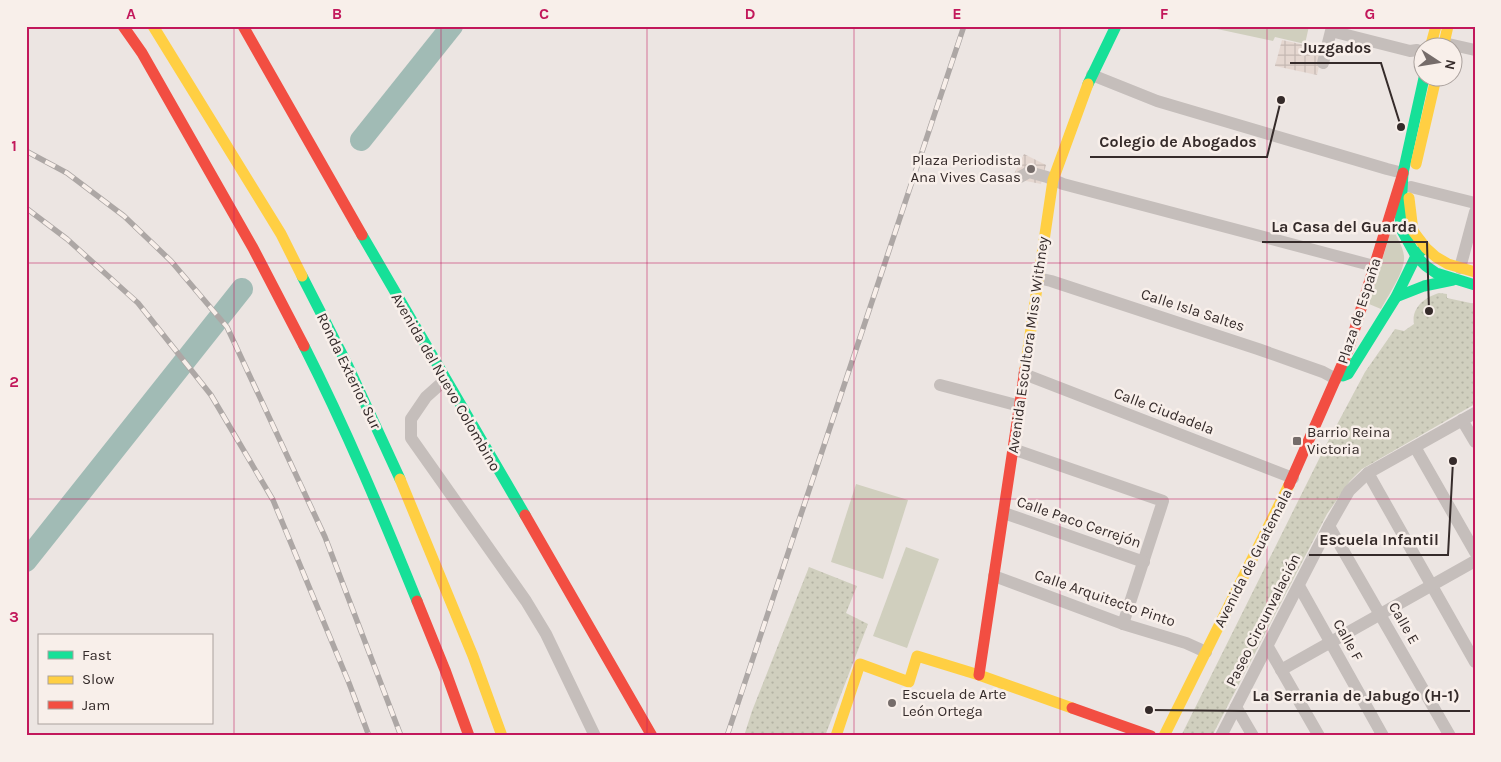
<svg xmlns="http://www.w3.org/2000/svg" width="1501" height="762" viewBox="0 0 1501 762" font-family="Karla,sans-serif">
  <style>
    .grass { fill: #d0cfbe }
    .park { fill: url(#park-dots) }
    .plaza { fill: url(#plaza-grid) }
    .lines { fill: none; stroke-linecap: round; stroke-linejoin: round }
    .river { stroke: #a1bbb5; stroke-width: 22 }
    .street { stroke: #c5bebb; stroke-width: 12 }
    .fast { stroke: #16e098; stroke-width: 11 }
    .slow { stroke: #ffcf43; stroke-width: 11 }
    .jam { stroke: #f24e42; stroke-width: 11 }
    .rail-casing { stroke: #ada7a5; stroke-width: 5.5 }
    .rail { stroke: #f8efea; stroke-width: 4; stroke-dasharray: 11; stroke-linecap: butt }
    .grid { fill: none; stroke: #c2185b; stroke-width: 1; stroke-opacity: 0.55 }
    .poi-dot { fill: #756c6a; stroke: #f8efea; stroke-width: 2 }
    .labels { text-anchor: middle; stroke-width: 5; stroke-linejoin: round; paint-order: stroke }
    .poi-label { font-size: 15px; fill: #352b2a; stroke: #f8efea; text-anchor: start }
    .street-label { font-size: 15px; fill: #352b2a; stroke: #f8efea }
    .leader { fill: none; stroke: #352b2a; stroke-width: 2 }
    .callout-dot { fill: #352b2a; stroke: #f8efea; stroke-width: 2 }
    .callout-label { font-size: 16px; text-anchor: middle; font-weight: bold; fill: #352b2a; stroke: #f8efea; stroke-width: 5; stroke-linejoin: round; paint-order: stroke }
    .neatline { fill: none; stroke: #c2185b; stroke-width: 2 }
    .grid-label { font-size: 16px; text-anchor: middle; font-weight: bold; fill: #c2185b }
  </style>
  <defs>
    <pattern id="park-dots" width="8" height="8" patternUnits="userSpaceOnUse" patternTransform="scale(1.25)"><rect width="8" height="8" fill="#d0cfbe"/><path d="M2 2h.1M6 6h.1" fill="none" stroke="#b3b2a3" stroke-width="1.8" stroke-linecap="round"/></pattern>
    <pattern id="plaza-grid" width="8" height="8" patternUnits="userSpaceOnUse" patternTransform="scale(1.25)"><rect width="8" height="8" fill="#e5d7d0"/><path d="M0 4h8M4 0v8" fill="none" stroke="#c5b9b3"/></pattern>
  </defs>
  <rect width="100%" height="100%" fill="#ece5e2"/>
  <g class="grass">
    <path d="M1203,26H1309L1305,44L1275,37L1273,41Z"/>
    <path d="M1392,227C1396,236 1403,246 1404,256C1406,270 1387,297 1381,309L1369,304Z"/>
    <path d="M856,484L908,500L883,579L831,562Z"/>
    <path d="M906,547L939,559L907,648L873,636Z"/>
  </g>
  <g class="park">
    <path d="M1439,293L1447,294V298L1475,304V404L1362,469L1350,481L1327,514L1212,736H1181L1325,447L1365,372L1395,329L1404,331L1414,324C1411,308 1425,297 1439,293Z"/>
    <path d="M809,567L857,586L846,613L868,624L825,736H744L752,711Z"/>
  </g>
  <g class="plaza">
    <path d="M1282,40L1323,49L1317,75L1275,66Z"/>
    <path d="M1024,154L1046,165L1041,184L1026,181L1014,174Z"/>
  </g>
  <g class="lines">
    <g class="river">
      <path d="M361,140L452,26"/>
      <path d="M26,561L242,289"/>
    </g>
    <g class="street">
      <path d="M1444,43L1475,50"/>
      <path d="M1323,63L1331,31L1410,51L1417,50"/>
      <path d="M1092,75L1157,101L1387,169L1403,173"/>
      <path d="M1020,177L1029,172L1047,177L1063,184L1374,266"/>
      <path d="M1411,187L1475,203"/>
      <path d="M1460,268L1475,212"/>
      <path d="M1038,278L1051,281L1258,349L1323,372L1336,379"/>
      <path d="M1024,374L1293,478"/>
      <path d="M445,380L426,397L411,419V438L526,601L546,634L595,736"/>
      <path d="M940,385L1020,406"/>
      <path d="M1462,420L1475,442"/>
      <path d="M1415,447L1475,552"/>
      <path d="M1013,449L1163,501L1123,624"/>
      <path d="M1368,473L1475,662"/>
      <path d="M1004,513L1144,562"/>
      <path d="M1329,526L1450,736"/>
      <path d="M994,576L1123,624L1186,643L1206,652"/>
      <path d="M1299,586L1383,736"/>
      <path d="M1268,647L1319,736"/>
      <path d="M1281,670L1475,561"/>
      <path d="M1236,707L1253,736"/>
      <path d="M1221,736L1329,526L1349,491L1368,473L1475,413"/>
    </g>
    <g class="fast">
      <path d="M1424,78L1403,173L1400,227L1416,256L1426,266L1436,273L1475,285"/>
      <path d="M1088,84L1116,26"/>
      <path d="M362,235L525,515"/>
      <path d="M302,276L347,364L400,479"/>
      <path d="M1396,297L1424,286L1453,280"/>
      <path d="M304,346C346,429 382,515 417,601"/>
      <path d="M1343,376L1348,374L1396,297L1416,256L1422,250"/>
    </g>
    <g class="slow">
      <path d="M153,26L281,234L302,276"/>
      <path d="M1430,48L1436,26"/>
      <path d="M1443,48L1448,26"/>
      <path d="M1416,164L1436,78"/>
      <path d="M1409,198L1413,231L1426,248L1436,257L1448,264L1475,272"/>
      <path d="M1025,369L1053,180L1088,84"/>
      <path d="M400,479L473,656L502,736"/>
      <path d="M836,736L860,664L909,682L917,656L979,675L1072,708"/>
      <path d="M1164,736L1289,485"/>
    </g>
    <g class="jam">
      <path d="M123,26L142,53L253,248L304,346"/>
      <path d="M243,26L362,235"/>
      <path d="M1289,485L1348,351L1403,173"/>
      <path d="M525,515L652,736"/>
      <path d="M417,601L445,670L469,736"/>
      <path d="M979,675L1025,369"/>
      <path d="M1072,708L1151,736"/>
    </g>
    <g class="rail-casing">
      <g id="rail">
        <path d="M26,151L67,173L124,216L171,261L227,327L325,537L401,736"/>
        <path d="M26,208L67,239L138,303L211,395L273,500L349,683L369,736"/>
        <path d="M727,736L964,26"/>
      </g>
    </g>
    <use href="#rail" class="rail"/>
  </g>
  <path class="grid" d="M234,26V736M441,26V736M647,26V736M854,26V736M1060,26V736M1267,26V736M26,263H1475M26,499H1475"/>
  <g class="poi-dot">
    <circle cx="1031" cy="169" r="5"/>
    <rect x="1292" y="436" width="10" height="10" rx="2.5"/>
    <circle cx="892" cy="703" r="5"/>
  </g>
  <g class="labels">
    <g class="poi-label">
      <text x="1021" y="165" text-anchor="end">Plaza Periodista<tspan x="1021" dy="17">Ana Vives Casas</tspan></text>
      <text x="1307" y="437">Barrio Reina<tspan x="1307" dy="17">Victoria</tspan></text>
      <text x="902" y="699">Escuela de Arte<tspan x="902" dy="17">León Ortega</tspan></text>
    </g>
    <g class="street-label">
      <text transform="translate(1193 310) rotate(18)" y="5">Calle Isla Saltes</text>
      <text transform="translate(1359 311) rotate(-72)" y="5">Plaza de España</text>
      <text transform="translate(1028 345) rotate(-82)" y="5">Avenida Escultora Miss Withney</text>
      <text transform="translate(349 371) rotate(64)" y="5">Ronda Exterior Sur</text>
      <text transform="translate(446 382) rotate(60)" y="5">Avenida del Nuevo Colombino</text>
      <text transform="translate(1164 411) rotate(21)" y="5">Calle Ciudadela</text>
      <text transform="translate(1079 522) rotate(19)" y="5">Calle Paco Cerrejón</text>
      <text transform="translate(1253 558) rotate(-63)" y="5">Avenida de Guatemala</text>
      <text transform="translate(1105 598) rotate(19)" y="5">Calle Arquitecto Pinto</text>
      <text transform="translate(1263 620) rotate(-63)" y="5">Paseo Circunvalación</text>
      <text transform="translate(1404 623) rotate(60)" y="5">Calle E</text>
      <text transform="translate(1348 640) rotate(61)" y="5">Calle F</text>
    </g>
  </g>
  <path class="leader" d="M1401 127L1381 63H1290M1281 100L1267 157H1090M1429 311L1427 242H1262M1453 461L1448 555H1309M1149 710L1243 711H1470"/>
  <g class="callout-dot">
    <circle cx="1401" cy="127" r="5"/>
    <circle cx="1281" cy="100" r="5"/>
    <circle cx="1429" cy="311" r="5"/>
    <circle cx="1453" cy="461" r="5"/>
    <circle cx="1149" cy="710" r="5"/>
  </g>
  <g class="callout-label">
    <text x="1336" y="53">Juzgados</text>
    <text x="1178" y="147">Colegio de Abogados</text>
    <text x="1344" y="232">La Casa del Guarda</text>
    <text x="1379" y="545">Escuela Infantil</text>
    <text x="1356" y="701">La Serrania de Jabugo (H-1)</text>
  </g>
  <rect width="1501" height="762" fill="none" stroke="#f8efea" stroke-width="55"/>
  <rect x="38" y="634" width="175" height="90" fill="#f8efea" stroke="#aaa19d"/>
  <rect x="48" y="651" width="25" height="8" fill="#16e098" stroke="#aaa19d"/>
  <text x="82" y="660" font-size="15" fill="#352b2a">Fast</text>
  <rect x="48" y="676" width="25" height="8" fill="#ffcf43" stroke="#aaa19d"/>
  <text x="82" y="684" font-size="15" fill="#352b2a">Slow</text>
  <rect x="48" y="701" width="25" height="8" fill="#f24e42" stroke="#aaa19d"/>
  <text x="82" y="710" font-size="15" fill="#352b2a">Jam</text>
  <g transform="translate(1438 62) rotate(102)"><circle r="24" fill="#f8efea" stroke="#aaa19d"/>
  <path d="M0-4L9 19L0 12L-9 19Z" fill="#756c6a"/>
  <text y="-8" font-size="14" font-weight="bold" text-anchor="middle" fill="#352b2a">N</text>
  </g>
  <rect x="28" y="28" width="1446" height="706" class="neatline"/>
  <g class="grid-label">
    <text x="131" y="19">A</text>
    <text x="337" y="19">B</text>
    <text x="544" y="19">C</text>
    <text x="750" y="19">D</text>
    <text x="957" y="19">E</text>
    <text x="1164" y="19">F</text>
    <text x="1370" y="19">G</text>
    <text x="14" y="151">1</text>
    <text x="14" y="387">2</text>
    <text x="14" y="622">3</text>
  </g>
</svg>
